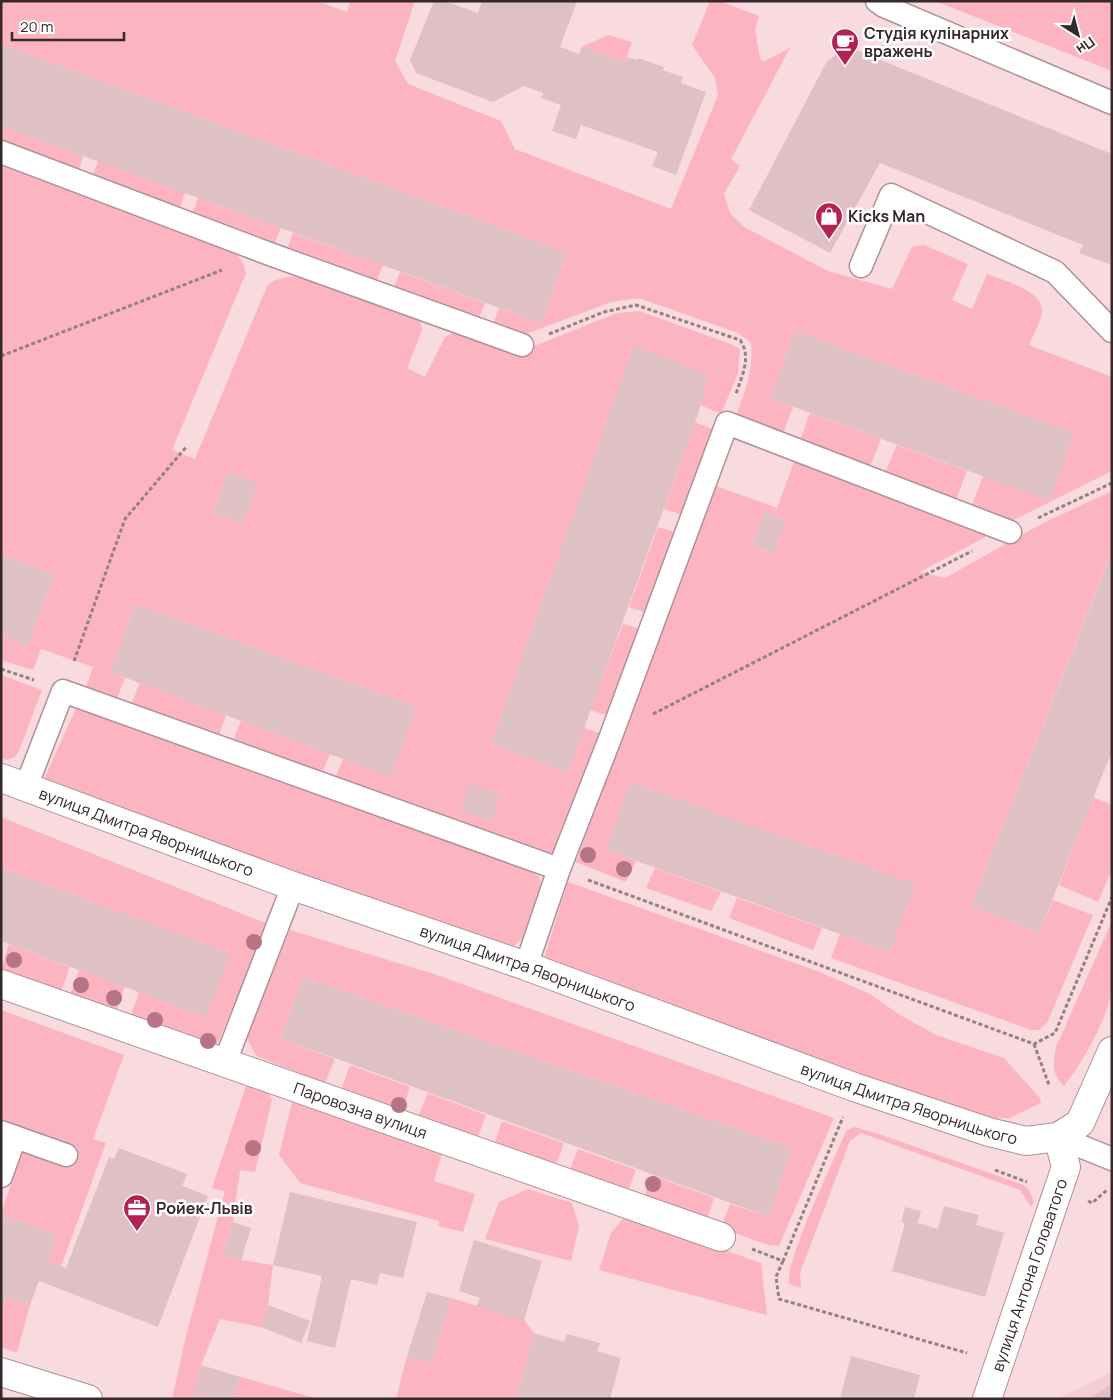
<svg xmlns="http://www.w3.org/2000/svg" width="1113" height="1400" viewBox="0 0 1113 1400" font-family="Manrope,sans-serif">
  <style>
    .built { fill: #f4ccd3 }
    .green { fill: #fdb4c1; fill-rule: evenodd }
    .building { fill: #dfc1c5 }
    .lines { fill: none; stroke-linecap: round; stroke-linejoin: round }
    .lane-casing { stroke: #ae9196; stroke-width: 25 }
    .street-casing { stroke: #ae9196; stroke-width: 30 }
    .secondary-casing { stroke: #ae9196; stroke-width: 30 }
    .path { stroke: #958083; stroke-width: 3; stroke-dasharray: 4 2.5; stroke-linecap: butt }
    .lane { stroke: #fff; stroke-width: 22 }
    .street { stroke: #fff; stroke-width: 28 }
    .secondary { stroke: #fff; stroke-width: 28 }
    .tree { fill: #b57586 }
    .labels { text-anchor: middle; stroke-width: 5; stroke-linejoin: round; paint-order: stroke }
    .poi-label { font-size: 16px; font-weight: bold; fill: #35292b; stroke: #fff; text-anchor: start }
    .street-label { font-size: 16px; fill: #35292b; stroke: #fff }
  </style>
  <rect width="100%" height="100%" fill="#f9dadf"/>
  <path class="built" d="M1112,1372V1399H1057Z"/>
  <g class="green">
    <path d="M1,1H317L347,12L350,1H415L395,61L408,84L501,121L515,149L671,209L718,95L715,78L692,45L710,1H720L759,16L755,29L760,58L763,62L790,48L731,159L740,166L724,194L730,213L744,227L828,271L892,289L912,247L924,245L968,264L952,300L972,309L987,274C1002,280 1045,291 1042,312C1041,322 1033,335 1029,345L1112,377V471L1010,522L971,507L983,476L1050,500L1074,433L795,331L770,398L793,407L782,436L735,419C744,394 754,370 751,343L738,333L639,298L611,302L523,335L493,324L499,308L541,323L566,252L1,44Z"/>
    <path d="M935,1H1112V71Z"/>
    <path d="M608,35L632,42L625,62L582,47Z"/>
    <path d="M2,126L83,156L79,170L1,141Z"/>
    <path d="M1,160L235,252L242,261L246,273L172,450L195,459L267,286C276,278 286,277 298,276L420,319L422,330L407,368L425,377L445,337L454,332L519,352L617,313L639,311L731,344L740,349L738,373L721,414L700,405L707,375L634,347L491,744L568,773L584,728L602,734L554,852L540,855L334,781L343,759L391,776L417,707L135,604L110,672L125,678L117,698L86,688L93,667L41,649L33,670L1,660V636L27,646L54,575L1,555ZM228,472L258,483L243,523L214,513Z"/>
    <path d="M98,161L185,193L180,208L93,175Z"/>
    <path d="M198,198L281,228L275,243L193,212Z"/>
    <path d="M293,233L383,265L377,280L288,247Z"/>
    <path d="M400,272L485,303L479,318L394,286Z"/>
    <path d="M810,413L881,439L869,469L799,443Z"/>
    <path d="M695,422L716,431L682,515L664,509Z"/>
    <path d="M897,445L967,471L955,502L884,475Z"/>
    <path d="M795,459L993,533L920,572L945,578L1045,522L1112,491V551L971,906L1039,933L1053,900L1093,915L1047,1023L1039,1030H1031L831,958L840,934L890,952L914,884L630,782L606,850L636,861L626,882L576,862L713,485L777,508ZM765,512L786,520L772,554L752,545Z"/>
    <path d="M658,527L677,533L647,613L629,607Z"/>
    <path d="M623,624L641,629L608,716L590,710Z"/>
    <path d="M1,675L42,690L19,751L15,757L7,760L1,758Z"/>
    <path d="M140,683L226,715L218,738L131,705Z"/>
    <path d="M77,706L530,870L539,877L543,886L528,934L509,950L503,949L44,779Z"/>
    <path d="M241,721L330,754L320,777L232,743Z"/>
    <path d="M1093,797L1112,805V869L1098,902L1059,885Z"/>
    <path d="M1,817L268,924L216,1047L130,1018L139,992L206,1017L229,953L1,868Z"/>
    <path d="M655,868L721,892L711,911L646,888Z"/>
    <path d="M568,882L817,971L870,994L900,1015L936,1035L1004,1058L1040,1098L1041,1103L1010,1118H989L811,1057L544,958Z"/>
    <path d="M737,898L822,928L813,950L729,918Z"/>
    <path d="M1112,921C1112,941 1113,976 1111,994C1105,1023 1082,1063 1064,1086C1051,1073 1053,1064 1056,1047Z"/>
    <path d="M290,930L434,974L834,1118L779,1246L768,1245L721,1228L730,1204L769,1217L792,1148L303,977L280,1038L335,1059L325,1083L256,1056L246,1036Z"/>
    <path d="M9,944L70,967L61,992L1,970Z"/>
    <path d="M79,970L125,986L115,1013L70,995Z"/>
    <path d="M1,1010L124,1055L93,1139L106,1143L61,1267L47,1262L57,1235L1,1214L23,1148L72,1165L78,1148L1,1119Z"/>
    <path d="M350,1065L410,1087L402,1111L342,1088Z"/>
    <path d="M247,1083L267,1090L272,1100L255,1172L240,1170L233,1222L222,1254L241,1260L273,1265L268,1305L261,1327L220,1319L201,1365L194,1396L202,1399H172L187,1332L225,1191L212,1188Z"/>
    <path d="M428,1093L486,1115L477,1139L418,1117Z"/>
    <path d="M293,1098L445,1143L434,1181L475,1194L463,1232L438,1226L439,1221L300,1183L279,1155Z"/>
    <path d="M502,1121L564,1143L555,1167L494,1145Z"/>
    <path d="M854,1127L876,1133L1024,1185L1029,1190L1034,1202L1031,1207L1020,1190L861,1133L850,1141L800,1273L801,1288L789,1284C785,1261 835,1158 846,1131Z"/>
    <path d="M578,1149L636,1170L627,1194L569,1172Z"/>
    <path d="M652,1175L714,1198L706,1222L643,1199Z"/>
    <path d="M528,1189L572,1203L579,1226L571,1261L485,1239L499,1202Z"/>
    <path d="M626,1215L761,1263L767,1315L599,1270L611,1233Z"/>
    <path d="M7,1297L30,1305L17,1353L1,1347V1312Z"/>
    <path d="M451,1298L524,1320L534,1333L516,1399H396L407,1356L431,1363Z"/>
    <path d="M241,1377L318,1399H233Z"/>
  </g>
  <g class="building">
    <path d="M434,1H445L478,13L482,1H577L560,47L579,54L582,47L625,62L627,57L637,60L638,58L664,67L663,70L683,77L681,83L706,92L676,175L652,166L658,152L581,125L576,139L552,131L561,105L541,98L543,93L524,86L493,102L416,73L410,60Z"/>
    <path d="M1,44L566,252L541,323L1,126Z"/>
    <path d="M856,50L1112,154V256L1109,264L1079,253L1083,245L880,163L830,253L749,210L827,61L837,54Z"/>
    <path d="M795,331L1074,433L1050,501L770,398Z"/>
    <path d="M634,346L708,375L698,414L568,773L491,744Z"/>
    <path d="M228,472L258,483L243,523L214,513Z"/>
    <path d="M765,512L786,520L773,554L752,545Z"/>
    <path d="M1112,552V751L1039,933L971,906Z"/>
    <path d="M1,555L54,575L27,646L1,636Z"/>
    <path d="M135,604L417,707L391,777L110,672Z"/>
    <path d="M630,782L915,884L890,952L606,850Z"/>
    <path d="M469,784L500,794L492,821L461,811Z"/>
    <path d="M1,868L230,953L206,1017L1,941Z"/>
    <path d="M303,977L792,1148L769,1217L280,1038Z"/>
    <path d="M119,1148L187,1174L182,1186L208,1196L158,1327L39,1281L30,1305L7,1297L1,1311V1214L57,1235L47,1262L66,1268L109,1157L114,1159Z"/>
    <path d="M290,1192L417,1222L403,1278L380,1273L377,1285L351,1279L335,1348L307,1341L322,1276L273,1265Z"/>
    <path d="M944,1206L979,1215L976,1225L1004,1233L985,1297L892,1271L905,1223L901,1222L905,1207L921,1211L918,1223L938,1229Z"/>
    <path d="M233,1222L251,1228L241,1260L222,1254Z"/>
    <path d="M474,1240L542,1261L524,1320L476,1307L480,1298L459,1291Z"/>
    <path d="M427,1292L451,1298L431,1363L407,1356Z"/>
    <path d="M268,1305L310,1321L301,1343L261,1327Z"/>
    <path d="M534,1333L564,1342L567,1334L600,1343L597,1351L621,1358L610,1399H516Z"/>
    <path d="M851,1356L920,1375L914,1399H840Z"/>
    <path d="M201,1365L241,1377L233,1399H202L193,1396Z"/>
    <path d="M1112,1384V1399H1088Z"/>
  </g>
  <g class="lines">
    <g class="lane-casing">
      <g id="lane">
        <path d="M877,1L884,6L1112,103"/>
        <path d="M1,152L267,253L522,345"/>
        <path d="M861,266L891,195L1055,272L1112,331"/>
        <path d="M26,787L63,691L559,869"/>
        <path d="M526,966L559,869L611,736L727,423L1010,532"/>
        <path d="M225,1062L293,886"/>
        <path d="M1,1132L66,1155"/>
        <path d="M1058,1137L1112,1159"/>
        <path d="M1,1176L15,1137"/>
      </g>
    </g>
    <g class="street-casing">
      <g id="street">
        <path id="s1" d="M1,984L721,1237"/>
        <path d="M1,1372L88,1399"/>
        <path id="s2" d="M987,1399L1066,1167L1058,1137"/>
      </g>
    </g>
    <g class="secondary-casing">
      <g id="secondary">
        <path id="s3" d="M1,778L293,886L526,966L854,1087L989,1132L1026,1141L1058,1137L1080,1123L1112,1051"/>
      </g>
    </g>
    <g class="path">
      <path d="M549,334L604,312L636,305L740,340C752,357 742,375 736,394"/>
      <path d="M1,356L222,270"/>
      <path d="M1038,518L1112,483"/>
      <path d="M74,661L125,519L187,446"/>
      <path d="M1,669L34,680"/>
      <path d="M653,714L972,551"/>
      <path d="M588,880L1034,1044L1055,1033L1112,897"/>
      <path d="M1034,1044L1049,1085"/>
      <path d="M995,1170L1027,1182"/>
      <path d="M1088,1201L1092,1203L1107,1190"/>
      <path d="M752,1249L783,1261L843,1117"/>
      <path d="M783,1261L776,1277L779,1299L967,1353"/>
    </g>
    <use href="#lane" class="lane"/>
    <use href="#street" class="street"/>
    <use href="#secondary" class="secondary"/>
  </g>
  <g class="tree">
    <circle cx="588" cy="855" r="8"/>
    <circle cx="624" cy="869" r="8"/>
    <circle cx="254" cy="942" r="8"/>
    <circle cx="14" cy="960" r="8"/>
    <circle cx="81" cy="985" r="8"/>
    <circle cx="114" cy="998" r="8"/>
    <circle cx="155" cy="1020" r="8"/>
    <circle cx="208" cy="1041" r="8"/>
    <circle cx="399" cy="1105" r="8"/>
    <circle cx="253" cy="1148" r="8"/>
    <circle cx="653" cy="1184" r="8"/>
  </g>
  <defs>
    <g id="cafe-pin" transform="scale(1.4375)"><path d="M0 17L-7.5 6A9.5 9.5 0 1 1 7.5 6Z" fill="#b22253" stroke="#fff"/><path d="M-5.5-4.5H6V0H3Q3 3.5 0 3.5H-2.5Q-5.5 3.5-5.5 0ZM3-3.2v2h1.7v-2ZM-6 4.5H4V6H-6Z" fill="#fff"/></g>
    <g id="shop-pin" transform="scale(1.4375)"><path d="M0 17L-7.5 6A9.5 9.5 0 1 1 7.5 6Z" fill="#b22253" stroke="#fff"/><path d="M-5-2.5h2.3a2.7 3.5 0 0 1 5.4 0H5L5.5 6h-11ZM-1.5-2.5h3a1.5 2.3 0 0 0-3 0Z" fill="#fff"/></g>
    <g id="office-pin" transform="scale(1.4375)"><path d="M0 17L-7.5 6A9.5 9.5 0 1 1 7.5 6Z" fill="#b22253" stroke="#fff"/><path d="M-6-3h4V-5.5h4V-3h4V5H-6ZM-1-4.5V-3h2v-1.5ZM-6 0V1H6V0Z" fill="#fff"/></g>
  </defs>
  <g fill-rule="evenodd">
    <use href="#cafe-pin" x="845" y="42"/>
    <use href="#shop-pin" x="829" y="216"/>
    <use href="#office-pin" x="137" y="1208"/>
  </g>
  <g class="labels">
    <g class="poi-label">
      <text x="864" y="39">Студія кулінарних<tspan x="864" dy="18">вражень</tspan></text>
      <text x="848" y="222">Kicks Man</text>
      <text x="156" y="1214">Ройек-Львів</text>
    </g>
    <g class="street-label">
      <text dy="6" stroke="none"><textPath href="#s3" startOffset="155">вулиця Дмитра Яворницького</textPath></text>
      <text dy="6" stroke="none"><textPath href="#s3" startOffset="560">вулиця Дмитра Яворницького</textPath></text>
      <text dy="6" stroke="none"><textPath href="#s3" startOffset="965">вулиця Дмитра Яворницького</textPath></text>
      <text dy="6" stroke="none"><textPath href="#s1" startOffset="381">Паровозна вулиця</textPath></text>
      <text dy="6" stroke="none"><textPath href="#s2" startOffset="131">вулиця Антона Головатого</textPath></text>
    </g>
  </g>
  <rect width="1113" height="1400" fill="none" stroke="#35292b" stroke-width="5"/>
  <g transform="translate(1078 35) rotate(144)" stroke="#ffffff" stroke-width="4" paint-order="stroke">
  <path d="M0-4L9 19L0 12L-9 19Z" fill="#35292b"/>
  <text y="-8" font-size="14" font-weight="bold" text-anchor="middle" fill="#35292b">Пн</text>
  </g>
  <path d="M12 32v8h112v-8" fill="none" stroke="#35292b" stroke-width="2.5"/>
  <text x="20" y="32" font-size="15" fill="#35292b" stroke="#ffffff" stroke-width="4" paint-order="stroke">20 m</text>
</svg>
